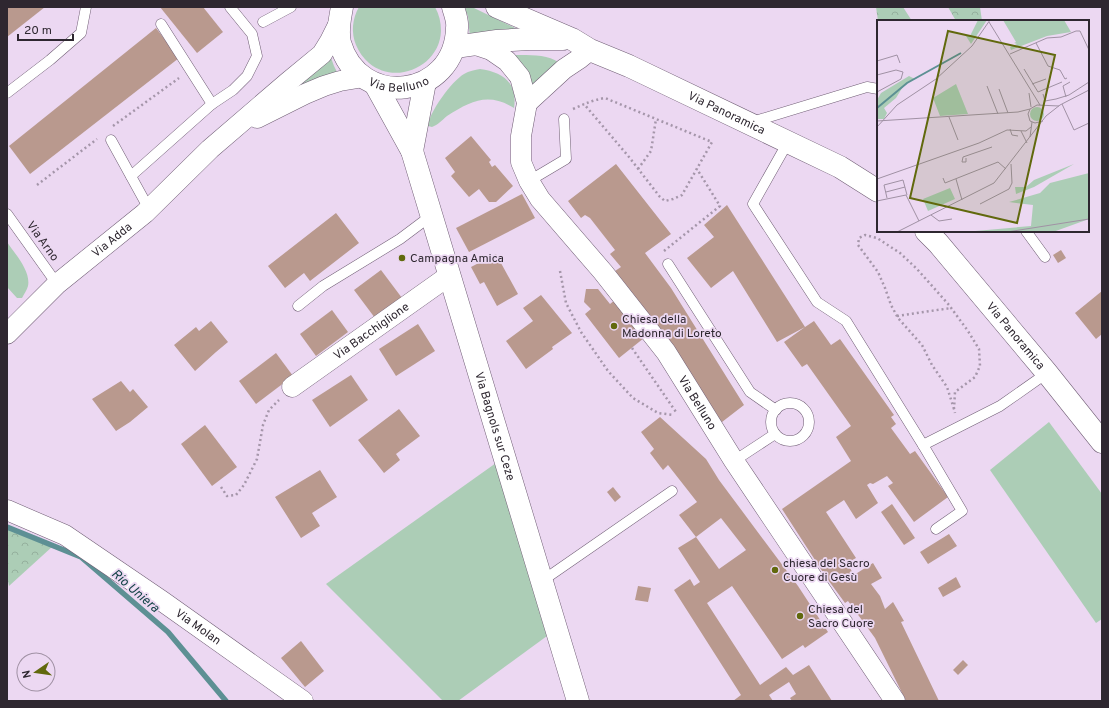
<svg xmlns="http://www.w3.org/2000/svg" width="1109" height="708" viewBox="0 0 1109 708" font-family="Overpass,sans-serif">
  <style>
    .green { fill: #accdb6 }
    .forest { fill: url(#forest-crowns) }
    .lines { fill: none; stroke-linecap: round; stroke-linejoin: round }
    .stream { stroke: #5d9094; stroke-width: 5.5 }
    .building { fill: #b9998e; fill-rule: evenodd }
    .service-casing { stroke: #705e75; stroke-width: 11 }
    .minor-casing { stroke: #705e75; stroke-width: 21 }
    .primary-casing { stroke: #705e75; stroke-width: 23 }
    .path { stroke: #a596aa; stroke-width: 2.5; stroke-dasharray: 2 3; stroke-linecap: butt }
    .service { stroke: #fff; stroke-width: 10 }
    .minor { stroke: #fff; stroke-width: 20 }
    .primary { stroke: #fff; stroke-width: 22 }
    .poi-dot { fill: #61690d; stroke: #ecd8f2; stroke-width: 1.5 }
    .labels { text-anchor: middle; stroke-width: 3.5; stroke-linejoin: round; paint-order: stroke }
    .street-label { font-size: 12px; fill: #2e2730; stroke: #ecd8f2 }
    .poi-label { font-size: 12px; fill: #2e2730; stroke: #ecd8f2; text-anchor: start }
    .water-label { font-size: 13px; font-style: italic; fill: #134346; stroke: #ecd8f2 }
    .inset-river { fill: none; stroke: #5d9094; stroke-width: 2 }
    .inset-road { fill: none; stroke: #a091a4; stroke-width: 1 }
    .view { fill: #61690d; fill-opacity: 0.15; stroke: #61690d; stroke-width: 2 }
    .inset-edge { fill: none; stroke: #2e2730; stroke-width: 2 }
  </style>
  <defs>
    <pattern id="forest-crowns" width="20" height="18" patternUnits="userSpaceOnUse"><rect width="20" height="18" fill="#accdb6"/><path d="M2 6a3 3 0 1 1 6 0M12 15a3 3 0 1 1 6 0" fill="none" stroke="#94b09d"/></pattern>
  </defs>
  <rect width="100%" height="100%" fill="#ecd8f2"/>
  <g class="green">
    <path d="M359,7H435C439,14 441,22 441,31C440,66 396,86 369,63C363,58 359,52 356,45C351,33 352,19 359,7Z"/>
    <path d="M466,7L474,8L534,37L470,38L468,16L465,10Z"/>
    <path d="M330,55L334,66L339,76L299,90V84Z"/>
    <path d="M513,55C525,55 548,54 558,62L530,95Z"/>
    <path d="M480,69C502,72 518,82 514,108C488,92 471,101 447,116C442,120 438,125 432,127L428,126C429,112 452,81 464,74C469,71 475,70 480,69Z"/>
    <path d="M7,242C15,254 31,271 28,286C27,290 24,294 22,298H17L7,287Z"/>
    <path d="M1049,422L1102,494V619L1096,623L990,470Z"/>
    <path d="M496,463L547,636L458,701H443L326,584Z"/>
  </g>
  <g class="forest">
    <path d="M876,7H903L912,21H878Z"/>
    <path d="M948,7H980L982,21H956Z"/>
    <path d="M7,527L53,546L9,586L7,576Z"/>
  </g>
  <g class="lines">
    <path class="stream" d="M7,527L81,557L168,632L226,701"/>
  </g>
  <g class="building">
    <path d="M7,7H45L7,37Z"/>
    <path d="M160,7H203L223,32L197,53Z"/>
    <path d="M156,28L179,58L30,174L9,146Z"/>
    <path d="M471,136L491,160L489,162L492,167L495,165L513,186L496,202H489L479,189L469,197L451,176L455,172L445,158Z"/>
    <path d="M616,164L671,234L645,253L671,288L744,405L722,422L705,400L658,326L615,271L621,267L610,254L615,250L590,218L585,215L581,218L568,201Z"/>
    <path d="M522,194L535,218L469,252L456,228Z"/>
    <path d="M727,205L805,327L814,321L831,345L840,339L894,415L891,417L896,424L891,428L910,454L915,451L948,497L914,522L888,486L893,483L887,476L873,484L870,483L867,485L878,503L856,519L844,500L826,512L856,558L847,563L854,575L873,563L882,578L871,584L880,596L885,609L893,602L904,621L901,622L939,701H906L875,638L848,601L845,603L826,577L782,509L851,461L836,437L851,426L807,364L802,367L784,342L805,327L777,342L733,271L711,288L687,258L714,237L704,225Z"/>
    <path d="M336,213L359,243L310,281L304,273L285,288L268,266Z"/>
    <path d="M1061,250L1066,258L1058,263L1053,255Z"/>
    <path d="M496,254L518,294L497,306L484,282L480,284L471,267Z"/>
    <path d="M381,270L405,302L378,322L354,290Z"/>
    <path d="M586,289H598L610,304L615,300L644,338L619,358L585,314L591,309L584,302Z"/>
    <path d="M1102,291V334L1096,339L1075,313Z"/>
    <path d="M541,295L572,333L552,347L553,349L526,369L506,341L533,321L523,308Z"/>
    <path d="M332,310L348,332L316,356L300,334Z"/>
    <path d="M211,321L228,342L216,352L195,371L174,345L196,327L199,331Z"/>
    <path d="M418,324L435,351L396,376L379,349Z"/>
    <path d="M276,353L293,376L256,404L239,381Z"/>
    <path d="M351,375L368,400L330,427L312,400Z"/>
    <path d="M121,381L130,392L133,389L148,407L130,422L116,431L92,399Z"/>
    <path d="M399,409L420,436L396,454L400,460L384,473L358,440Z"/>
    <path d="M660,417L706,459L719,480L798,586L828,632L805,648L803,645L782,659L732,586L707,603L760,685L786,667L793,675L809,665L832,701H792L790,698L796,694L789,682L769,695L773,701H733L741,695L674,590L690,579L694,586L700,582L678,548L696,537L679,515L697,502L668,465L663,470L650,453L654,449L641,432ZM721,518L746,550L719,569L696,537Z"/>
    <path d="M205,425L237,467L212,486L181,444Z"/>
    <path d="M320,470L337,497L312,513L320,526L301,538L275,497Z"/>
    <path d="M613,487L621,497L615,502L607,492Z"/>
    <path d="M892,504L915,538L904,545L881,512Z"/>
    <path d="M949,534L957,546L928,564L920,552Z"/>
    <path d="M956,577L961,587L943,597L938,588Z"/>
    <path d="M638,586L651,588L648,602L635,600Z"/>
    <path d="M301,641L324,671L305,687L281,658Z"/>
    <path d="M963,660L968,665L958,675L953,670Z"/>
  </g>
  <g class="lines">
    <g class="service-casing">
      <g id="service">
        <path d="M263,22L291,7"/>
        <path d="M161,24L212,104"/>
        <path d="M7,93L50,60L81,33L86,7"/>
        <path d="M752,122L867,87L878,89"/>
        <path d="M111,140L149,209"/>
        <path d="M788,142L753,204L817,302L846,321L923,445L962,511L936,529"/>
        <path d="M131,176L212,104L233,90L247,76L257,56L252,34L230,7"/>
        <path d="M529,181L566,159L564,119"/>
        <path d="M7,214L57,284"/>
        <path d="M1026,231L1045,257"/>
        <path d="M668,264L750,392L776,410"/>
        <path d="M298,306L323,286L400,239L432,215"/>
        <circle cx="790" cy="422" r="19"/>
        <path d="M923,445L1000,406L1047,373"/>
        <path d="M734,461L775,434"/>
        <path d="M542,581L672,491"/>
      </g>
    </g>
    <g class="minor-casing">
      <g id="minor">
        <path id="s1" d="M473,44L491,50L507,61L520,77L527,103L521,136V162L529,181L540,199L603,272L666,352L734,461L895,701"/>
        <path d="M527,103L564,69L579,59L590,50"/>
        <path d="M257,118L305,94L324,86L340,81L364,77"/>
        <path id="s2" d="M7,334L57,284L145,213L210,149L288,82L322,54L330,41L338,25"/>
        <path id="s3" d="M292,387L450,275"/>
        <path id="s4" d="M7,510L65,535L162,601L303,701"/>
      </g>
    </g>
    <g class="primary-casing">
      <g id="primary">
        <path id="s5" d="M342,7C340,19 337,30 340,43C359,110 455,99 457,28C458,21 455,14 453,7"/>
        <path id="s6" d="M497,7L572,39L590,50L629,66L840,167L878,191"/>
        <path d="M455,47L497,41L529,39H563"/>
        <path id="s7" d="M375,84L412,151L578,701"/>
        <path d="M412,151L425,82"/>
        <path id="s8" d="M926,231L938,243L1047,373L1102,442"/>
      </g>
    </g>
    <g class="path">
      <path d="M573,109C584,104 593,100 605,98L712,142L682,195L673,199L665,201L660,197L629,157L584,104"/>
      <path d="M113,126L179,78"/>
      <path d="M638,169L651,151L656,119"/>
      <path d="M37,185L97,139"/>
      <path d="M664,251L720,206L697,169"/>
      <path d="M560,271L566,303L581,332L608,371L633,398L658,413L674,415"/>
      <path d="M897,316L951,308"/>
      <path d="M632,348L676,412"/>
      <path d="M954,409L947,387L932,365L922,345L898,318L891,305L885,288L878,272L858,245L859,238L865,235L877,238L900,253L917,269L949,305L968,331L979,349L980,366L975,377L955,392L954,409L955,413"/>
      <path d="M221,487L227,496L236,495L244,485L257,459L263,425L269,410L279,400"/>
    </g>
    <use href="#service" class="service"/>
    <use href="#minor" class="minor"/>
    <use href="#primary" class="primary"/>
  </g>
  <g class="poi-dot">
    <circle cx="402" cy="258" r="4"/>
    <circle cx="614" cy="326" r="4"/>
    <circle cx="775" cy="570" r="4"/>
    <circle cx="800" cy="616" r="4"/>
  </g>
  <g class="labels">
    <g class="street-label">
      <text dy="4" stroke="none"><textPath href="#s5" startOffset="116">Via Belluno</textPath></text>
      <text dy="4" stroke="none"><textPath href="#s6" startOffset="253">Via Panoramica</textPath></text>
      <text dy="4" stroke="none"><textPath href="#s2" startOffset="141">Via Adda</textPath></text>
      <text transform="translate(43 241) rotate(54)" y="4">Via Arno</text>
      <text dy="4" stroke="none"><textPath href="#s3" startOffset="97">Via Bacchiglione</textPath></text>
      <text dy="4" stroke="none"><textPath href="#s8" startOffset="138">Via Panoramica</textPath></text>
      <text dy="4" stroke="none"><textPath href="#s1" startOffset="445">Via Belluno</textPath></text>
      <text dy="4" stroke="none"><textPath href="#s7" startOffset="364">Via Bagnols sur Ceze</textPath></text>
      <text dy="4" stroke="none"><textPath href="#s4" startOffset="225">Via Molan</textPath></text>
    </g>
    <g class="poi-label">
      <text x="410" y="262">Campagna Amica</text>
      <text x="622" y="323">Chiesa della<tspan x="622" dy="14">Madonna di Loreto</tspan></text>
      <text x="783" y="567">chiesa del Sacro<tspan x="783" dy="14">Cuore di Gesù</tspan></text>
      <text x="808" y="613">Chiesa del<tspan x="808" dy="14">Sacro Cuore</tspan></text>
    </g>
    <g class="water-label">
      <text transform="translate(136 590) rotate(41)" y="5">Rio Uniera</text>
    </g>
  </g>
  <g transform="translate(877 20)">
    <rect width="212" height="212" fill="#ecd8f2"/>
    <path d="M126,0H187L194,12L170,16L134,30L133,27L140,24L137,23L139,22ZM79,64L91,94L63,96L56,78ZM153 94a7 7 0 1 1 14 0a7 7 0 1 1-14 0ZM73,168L78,179L51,191L46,179Z" fill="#accdb6"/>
    <path d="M101,0H110L94,24L89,16H93ZM32,56L38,59L27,65L19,78L7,88L10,93L7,99H0V80L4,73ZM197,144L157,167L139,174L138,167H149L157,160ZM212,153V199L176,212H87L154,206L156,185L132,182L163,173L173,163Z" fill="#accdb6"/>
    <path class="inset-river" d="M0,88L30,63L84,33"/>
    <path class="inset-road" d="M112,2L163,85M159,23L171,46L183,50L188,59L190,58M133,34L170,18L184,17L199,11H203L212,30M0,41L20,35L23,43M147,49L161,72L185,62M0,55L19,50L26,52L24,59L0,72M155,64L169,59M110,66L121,94M122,69L131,93M152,73L154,87M166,74L168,81L179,79L192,75L212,62M189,77L186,66L193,62M185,84L197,110L212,103M72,97L81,120M0,101L141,92L153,89M166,101L158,103L153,101L151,94L153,89L160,85L182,86M0,107L20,85L59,59L95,26L113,0M133,109L135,115L141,116M144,111L150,123M153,117L155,102M89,138V142H85L86,137L115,127M66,158L68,163L121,142L129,149M0,159L102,123L130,110L149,111L154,107M79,159L85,180M9,172L28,167M10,178L7,165L26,160L30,175M0,181L29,175L42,201M103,184L132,169L135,163L134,144M54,195L62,201L75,199M20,212L117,163L169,96L183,85L212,70M130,212L212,199"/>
    <path class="view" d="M71,11L178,35L140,203L33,178Z"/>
    <rect width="212" height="212" class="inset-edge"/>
  </g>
  <rect width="1109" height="708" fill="none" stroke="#2e2730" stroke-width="16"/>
  <g transform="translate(36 672) rotate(257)"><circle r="19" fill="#ecd8f2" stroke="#a091a4"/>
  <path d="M0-3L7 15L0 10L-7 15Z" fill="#61690d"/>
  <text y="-6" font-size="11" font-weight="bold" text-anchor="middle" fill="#2e2730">N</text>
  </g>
  <path d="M18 34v6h55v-6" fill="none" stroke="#2e2730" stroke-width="2"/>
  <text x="24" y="34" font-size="12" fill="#2e2730" stroke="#ecd8f2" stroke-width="3" paint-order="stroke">20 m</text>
</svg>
